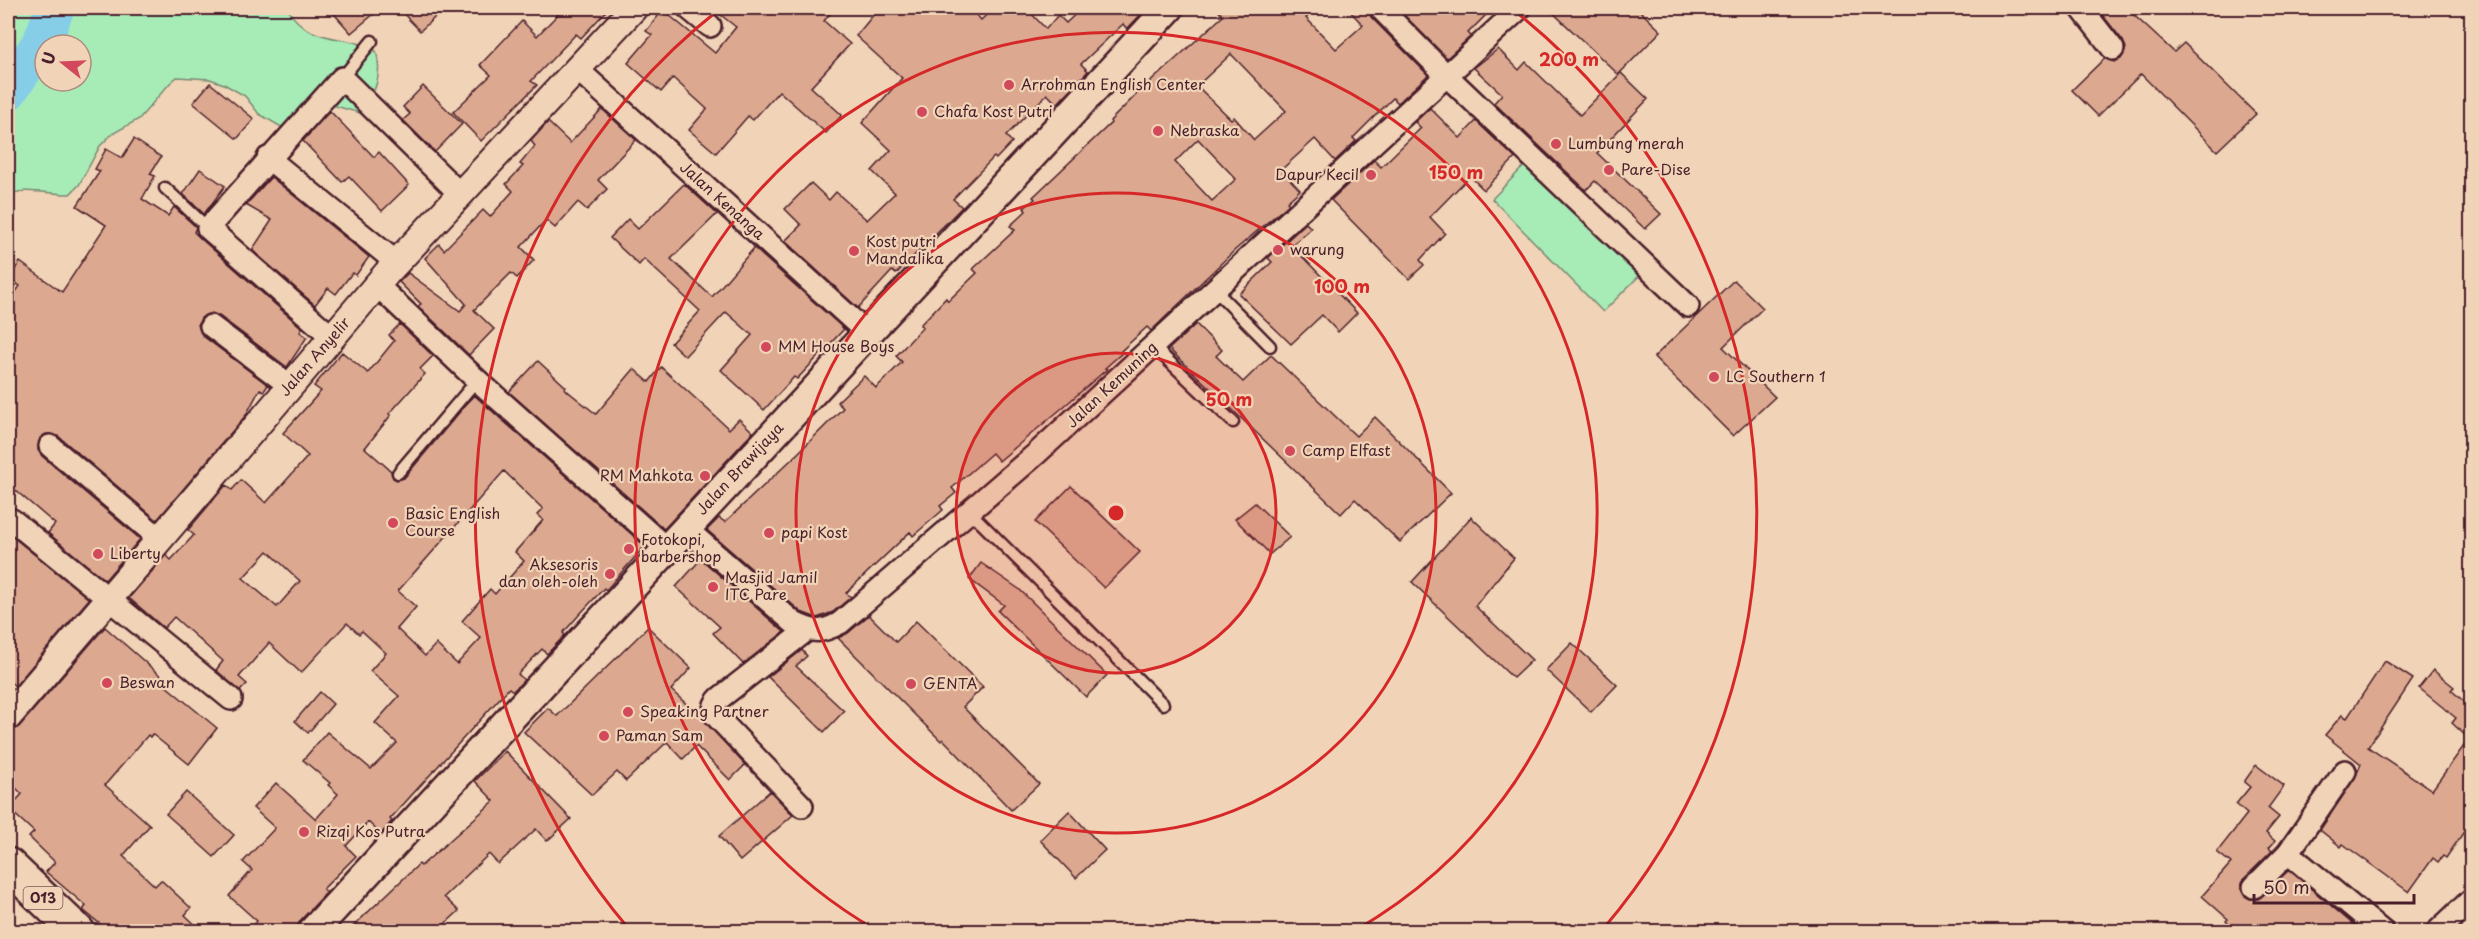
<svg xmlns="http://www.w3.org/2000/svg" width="2479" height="939" viewBox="0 0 2479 939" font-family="'Playpen Sans',sans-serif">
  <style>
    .green { fill: #a7ecb7; stroke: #788671; stroke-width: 1.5; fill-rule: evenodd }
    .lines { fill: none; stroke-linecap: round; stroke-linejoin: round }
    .river { stroke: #86cee7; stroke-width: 39 }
    .building { fill: #dca990; stroke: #4a1f2b; stroke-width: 1.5; fill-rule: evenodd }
    .service-casing { stroke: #4a1f2b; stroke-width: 15 }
    .minor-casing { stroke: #4a1f2b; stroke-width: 26 }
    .tertiary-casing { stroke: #4a1f2b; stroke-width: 30 }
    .secondary-casing { stroke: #4a1f2b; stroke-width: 33 }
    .primary-casing { stroke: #4a1f2b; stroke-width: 38 }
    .service { stroke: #f1d4b7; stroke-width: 10 }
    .minor { stroke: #f1d4b7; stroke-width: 21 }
    .tertiary { stroke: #f1d4b7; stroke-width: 26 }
    .secondary { stroke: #f1d4b7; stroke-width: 28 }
    .primary { stroke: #f1d4b7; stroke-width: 33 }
    .ring { fill: none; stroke: #d62828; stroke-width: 3 }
    .poi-dot { fill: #d1495b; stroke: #f1d4b7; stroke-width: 2 }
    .labels { text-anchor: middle; stroke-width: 4.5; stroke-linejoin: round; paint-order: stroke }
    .shield { fill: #f1d4b7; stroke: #7c5555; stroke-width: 1.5 }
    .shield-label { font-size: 14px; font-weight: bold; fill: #4a1f2b }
    .poi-label { font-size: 15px; fill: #4a1f2b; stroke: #f1d4b7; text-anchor: start }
    .street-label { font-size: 15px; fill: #4a1f2b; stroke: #f1d4b7 }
    .centre { fill: #d62828; stroke: #f1d4b7; stroke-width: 3 }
    .ring-label { font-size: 18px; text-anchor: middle; font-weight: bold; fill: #d62828; stroke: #f1d4b7; stroke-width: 4.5; stroke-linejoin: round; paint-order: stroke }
  </style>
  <rect width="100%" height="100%" fill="#f1d4b7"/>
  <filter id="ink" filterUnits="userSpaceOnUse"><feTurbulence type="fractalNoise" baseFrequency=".0167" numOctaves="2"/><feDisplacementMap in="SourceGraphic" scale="12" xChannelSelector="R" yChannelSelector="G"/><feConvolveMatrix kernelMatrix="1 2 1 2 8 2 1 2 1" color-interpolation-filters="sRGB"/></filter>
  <g filter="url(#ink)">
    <g class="green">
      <path d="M8,8H287C309,47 347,32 376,51C383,73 375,97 360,113L332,105L294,125L283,128L259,114L245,96L224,84L210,79L177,77L170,83L139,119L112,134L100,146L79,185L70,194C54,195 19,186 8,196V29L10,23ZM45,45H81V81H45Z"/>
      <path d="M1530,160L1644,271L1603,312L1492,199Z"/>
    </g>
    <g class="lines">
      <path class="river" d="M8,91L42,42L55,8"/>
    </g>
    <g class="building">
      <path d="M329,8H381L351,33Z"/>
      <path d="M398,8H445L420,31Z"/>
      <path d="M564,8H609L581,38L576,34L531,81L537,85L481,141L453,112L491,75L480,65L522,21L537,36Z"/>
      <path d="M712,8H835L824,21L850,44L811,87L842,115L826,133L779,91L753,120L748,116L716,153L689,130L707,109L673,78L661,92L628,63L652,35L646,31L663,10L715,53L736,27Z"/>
      <path d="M879,8H970L981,20L994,8H1026L1046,29L1058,15L1066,23L1082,8H1147L1127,29L1123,24L1081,64L1088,71L1057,104L1047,94L1006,136L1012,142L996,159L994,157L953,199L962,207L896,274L892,271L858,308L785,241L801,225L785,209L811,183L829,200L836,192L867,220L895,193L872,171L891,150L862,123L902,78L856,36Z"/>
      <path d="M1216,8H1318L1306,18L1336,49L1363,25L1347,8H1368L1371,17L1428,75L1398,103L1393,98L1353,138L1356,141L1335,161L1315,139L1281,170L1300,190L1287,202L1289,204L1235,250L1151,331L1147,327L1121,351L1122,353L1105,368L1107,369L1061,409L999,461L992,453L952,488L956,493L940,506L943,510L913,536L910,532L846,593L851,597L833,612L817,618L801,612L707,530L719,518L725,522L791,460L843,408L837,402L864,376L876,388L902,362L896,356L923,327L920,325L946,298L948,301L977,273L973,269L1015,230L1010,226L1026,211L1024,208L1035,199L1033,197L1111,123L1110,121L1136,95L1223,16ZM1231,54L1286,111L1254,140L1234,117L1231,119L1197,86ZM1198,139L1236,179L1212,201L1175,162Z"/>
      <path d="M1397,8H1493L1468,33L1471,36L1447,58Z"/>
      <path d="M1548,8H1637L1661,31L1619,74L1621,73L1648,99L1597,153L1661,214L1645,229L1595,181L1586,190L1494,103L1502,94L1474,68L1498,49L1519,70L1526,62L1580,115L1619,75Z"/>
      <path d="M2097,8H2126L2174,52L2184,43L2256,114L2217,151L2141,74L2098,116L2072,90L2105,58L2114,62L2121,59L2126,48L2123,41Z"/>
      <path d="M210,83L254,119L237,139L193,103Z"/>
      <path d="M423,86L462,124L435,152L403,120L410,114L403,107Z"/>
      <path d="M1430,108L1460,138L1476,121L1515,158L1484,190L1470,176L1430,217L1445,233L1420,260L1424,265L1409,279L1331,200L1374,160L1381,167L1421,128L1415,122Z"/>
      <path d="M602,109L636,140L598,180L607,189L587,210L578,202L555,228L546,220L521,247L534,260L517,278L511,273L474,310L494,329L469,355L418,306L421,304L399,282L408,273L460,311L466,304L425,258L439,244L444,250L483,210L490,217L513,191L506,184L523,166L520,164L535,146L531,141L548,122L570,143Z"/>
      <path d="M330,111L374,157L379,152L409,185L382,211L349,176L342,182L303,141Z"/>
      <path d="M134,139L161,157L150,174L155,176L142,199L168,216L174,207L196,227L194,232L200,238L302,328L300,332L307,337L287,367L219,316L212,313L201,318L198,325L203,336L268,385L264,391L260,389L246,415L157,520L58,436L46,434L40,438L38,450L42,456L140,539L105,580L48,533L55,524L8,484V303L20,286L9,278L20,262L62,292L106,225L77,206L100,171L95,169L106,149L122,158Z"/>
      <path d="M200,169L225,186L204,214L183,194Z"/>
      <path d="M271,177L369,257L356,275L352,273L336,294L328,288L315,305L252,250L272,220L246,205Z"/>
      <path d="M684,184L717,214L671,259L712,297L754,248L844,329L797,379L794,377L764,410L721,370L752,335L726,312L685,356L671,343L700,311L644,259L639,265L610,238L628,219L638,229Z"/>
      <path d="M1306,223L1311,228L1292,246L1357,313L1338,332L1322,315L1291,344L1239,294L1272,262L1268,258Z"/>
      <path d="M1734,280L1763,308L1723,347L1775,397L1733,436L1654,357Z"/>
      <path d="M400,324L433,356L420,369L425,374L389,414L391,415L365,448L391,471L393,478L397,480L404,478L474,395L645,546L606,590L604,588L579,615L563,633L565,635L547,654L542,649L518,674L524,680L513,691L509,688L390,819L392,821L381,834L368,822L346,846L356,856L323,889L327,892L300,921L296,932H247L257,921L229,896L252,870L243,862L275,828L253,808L276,783L316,819L338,794L328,785L330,783L303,760L327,732L371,769L397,743L375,723L399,696L370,671L386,653L362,631L359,634L347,623L301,673L269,643L239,677L247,684L240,691L216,670L223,661L174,617L164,628L129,598L166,555L171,560L194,535L188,530L226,485L232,490L241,480L266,503L308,456L283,433L321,391L314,386L342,352L368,373L394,341L389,335ZM504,471L543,509L537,515L543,520L515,552L524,561L495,594L490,589L462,621L481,638L457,664L436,644L425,656L397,629L416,607L398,591ZM268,551L300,581L277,607L243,578Z"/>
      <path d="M1196,324L1222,350L1216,356L1243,382L1271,355L1356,436L1375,417L1451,493L1400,542L1355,499L1341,514L1169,349Z"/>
      <path d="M538,361L566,387L565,389L596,414L634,369L649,382L661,367L729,429L739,419L753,432L664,529L509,392Z"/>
      <path d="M1071,486L1140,552L1104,588L1035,522Z"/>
      <path d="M1255,503L1290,537L1270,554L1235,519Z"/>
      <path d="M1471,517L1514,558L1475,606L1532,660L1513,678L1412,582Z"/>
      <path d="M8,533L89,599L15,686L8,680Z"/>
      <path d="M701,559L784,632L743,664L713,633L720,627L676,587Z"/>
      <path d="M981,563L1019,589L1107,675L1086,697L998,611L1004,605L969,579Z"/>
      <path d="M869,615L896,642L916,621L983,687L963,707L1039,784L1011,810L943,739L941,741L838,638L848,633Z"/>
      <path d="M105,627L163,678L160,681L217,728L189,764L152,734L150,737L148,735L105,785L150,825L123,856L155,886L161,880L191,908L185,915L203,932H110L83,910L86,906L46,872L55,862L29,837L34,832L9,809L22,794L8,780V733L19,727Z"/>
      <path d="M648,627L691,668L671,690L704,720L745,765L730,780L696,746L683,759L667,742L626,781L617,772L592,795L524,732L548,708L557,716Z"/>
      <path d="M1572,643L1617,685L1591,712L1546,670Z"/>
      <path d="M802,650L807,656L796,666L844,711L824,732L768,677Z"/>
      <path d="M2385,661L2413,679L2368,747L2432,790L2469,739L2452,723L2456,718L2419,688L2433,670L2454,687L2451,690L2468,705L2472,701V820L2446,858L2443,856L2438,862L2433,858L2409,892L2343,844L2341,847L2320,830L2355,778L2361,764L2325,735L2342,715L2347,718Z"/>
      <path d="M320,692L333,704L308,733L295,721Z"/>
      <path d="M505,751L571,819L547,841L536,829L498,864L489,854L444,897L459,911L436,932H347L419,864L421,866L494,801L475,781Z"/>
      <path d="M2256,765L2284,786L2268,808L2279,817L2266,833L2275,841L2269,848L2272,851L2245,878L2242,884L2245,896L2250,899H2258L2289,870L2362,932H2237L2226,921L2228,919L2202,896L2231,863L2217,852L2247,814L2236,804L2250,787L2244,782Z"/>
      <path d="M770,791L793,815L740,861L719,836Z"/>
      <path d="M186,792L234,835L214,857L166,814Z"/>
      <path d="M1069,811L1105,850L1076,878L1040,840Z"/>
    </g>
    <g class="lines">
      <g class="service-casing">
        <g id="service">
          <path d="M342,78L372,41"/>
          <path d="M165,188L208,228"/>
          <path d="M1215,290L1270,346"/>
          <path d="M1153,346L1233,422"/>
          <path d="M398,473L477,380"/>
          <path d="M969,511L1163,704"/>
        </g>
      </g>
      <g class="minor-casing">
        <g id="minor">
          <path d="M688,8L710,26"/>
          <path d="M1380,8L1447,76L1688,306"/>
          <path d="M2081,8L2113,49"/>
          <path d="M577,69L867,333"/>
          <path d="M268,158L397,263"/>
          <path d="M377,285L477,380L666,548"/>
          <path d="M211,326L290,386"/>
          <path d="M332,337L208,228L342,78L460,194"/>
          <path d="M50,446L159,538"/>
          <path d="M12,520L231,699"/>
          <path d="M685,528L794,623C814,633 821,633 840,623L1036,454L1520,8"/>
          <path d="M802,806L716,716C713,708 714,704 720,698L807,630"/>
          <path d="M2288,853L2383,932"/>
          <path d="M2254,887L2288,853L2345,771"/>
          <path d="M2437,932L2472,899"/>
        </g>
      </g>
      <g class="tertiary-casing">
        <path id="tertiary" d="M8,717L387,273L634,8"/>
      </g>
      <g class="secondary-casing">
        <path id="secondary" d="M312,932L1169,8"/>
      </g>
      <g class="primary-casing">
        <path id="primary" d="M8,865L78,932"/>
      </g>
      <use href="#service" class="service"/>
      <use href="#minor" class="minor"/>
      <use href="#tertiary" class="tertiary"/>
      <use href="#secondary" class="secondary"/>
      <use href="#primary" class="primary"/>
    </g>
  </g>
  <circle cx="1116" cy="513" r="160" fill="#d62828" fill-opacity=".12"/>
  <g class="ring">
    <circle cx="1116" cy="513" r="160"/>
    <circle cx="1116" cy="513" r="320"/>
    <path d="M876 930A481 481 0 1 1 1356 930"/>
    <path d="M629 929A641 641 0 0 1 721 8M1511 8A641 641 0 0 1 1603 929"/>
  </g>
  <g class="poi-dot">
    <circle cx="1009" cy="85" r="6"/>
    <circle cx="922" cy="112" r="6"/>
    <circle cx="1158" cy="131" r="6"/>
    <circle cx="1556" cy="144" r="6"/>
    <circle cx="1609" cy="170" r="6"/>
    <circle cx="1371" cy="175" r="6"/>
    <circle cx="1278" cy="250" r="6"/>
    <circle cx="854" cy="251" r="6"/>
    <circle cx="766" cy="347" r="6"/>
    <circle cx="1714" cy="377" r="6"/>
    <circle cx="1290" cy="451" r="6"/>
    <circle cx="705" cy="476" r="6"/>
    <circle cx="393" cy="523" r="6"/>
    <circle cx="769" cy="533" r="6"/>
    <circle cx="629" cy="549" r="6"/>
    <circle cx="98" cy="554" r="6"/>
    <circle cx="610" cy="574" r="6"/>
    <circle cx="713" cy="587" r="6"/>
    <circle cx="107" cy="683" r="6"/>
    <circle cx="911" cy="684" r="6"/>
    <circle cx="628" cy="712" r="6"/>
    <circle cx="604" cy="736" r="6"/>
    <circle cx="304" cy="832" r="6"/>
  </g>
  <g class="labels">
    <rect class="shield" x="23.5" y="887" width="39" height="22" rx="4.5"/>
    <g class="shield-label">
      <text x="43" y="903">013</text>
    </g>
    <g class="poi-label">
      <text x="1021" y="90">Arrohman English Center</text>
      <text x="934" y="117">Chafa Kost Putri</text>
      <text x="1170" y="136">Nebraska</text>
      <text x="1568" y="149">Lumbung merah</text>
      <text x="1621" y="175">Pare-Dise</text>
      <text x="1359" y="180" text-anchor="end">Dapur Kecil</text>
      <text x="866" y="247">Kost putri<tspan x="866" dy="17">Mandalika</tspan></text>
      <text x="1290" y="255">warung</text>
      <text x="778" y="352">MM House Boys</text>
      <text x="1726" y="382">LC Southern 1</text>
      <text x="1302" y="456">Camp Elfast</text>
      <text x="693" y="481" text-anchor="end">RM Mahkota</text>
      <text x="405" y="519">Basic English<tspan x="405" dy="17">Course</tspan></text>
      <text x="781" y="538">papi Kost</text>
      <text x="641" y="545">Fotokopi,<tspan x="641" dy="17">barbershop</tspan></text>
      <text x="110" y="559">Liberty</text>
      <text x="598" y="570" text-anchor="end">Aksesoris<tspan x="598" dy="17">dan oleh-oleh</tspan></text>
      <text x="725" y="583">Masjid Jamil<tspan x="725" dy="17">ITC Pare</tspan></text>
      <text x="119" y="688">Beswan</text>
      <text x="923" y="689">GENTA</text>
      <text x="640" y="717">Speaking Partner</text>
      <text x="616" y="741">Paman Sam</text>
      <text x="316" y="837">Rizqi Kos Putra</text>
    </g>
    <g class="street-label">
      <text transform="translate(722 201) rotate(42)" y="5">Jalan Kenanga</text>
      <text transform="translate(315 357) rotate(-49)" y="5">Jalan Anyelir</text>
      <text transform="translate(1112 385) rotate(-43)" y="5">Jalan Kemuning</text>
      <text transform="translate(740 469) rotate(-47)" y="5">Jalan Brawijaya</text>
    </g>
  </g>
  <circle cx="1116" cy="513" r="9" class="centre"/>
  <g class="ring-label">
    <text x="1569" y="66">200 m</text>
    <text x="1456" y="179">150 m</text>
    <text x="1342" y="293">100 m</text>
    <text x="1229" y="406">50 m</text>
  </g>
  <rect width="2479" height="939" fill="none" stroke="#f1d4b7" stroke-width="30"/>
  <rect x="15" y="15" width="2449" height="909" fill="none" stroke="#4a1f2b" stroke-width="2" filter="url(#ink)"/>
  <g transform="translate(63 63) rotate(288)"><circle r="28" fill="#f1d4b7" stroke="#ae8c7f" stroke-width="1.5"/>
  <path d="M0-4.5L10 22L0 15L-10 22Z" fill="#d1495b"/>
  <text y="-9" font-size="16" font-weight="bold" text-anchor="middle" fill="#4a1f2b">U</text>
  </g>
  <path d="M2254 894v9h160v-9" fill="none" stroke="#4a1f2b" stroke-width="3"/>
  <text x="2263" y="894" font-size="18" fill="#4a1f2b" stroke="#f1d4b7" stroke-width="4.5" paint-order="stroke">50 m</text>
</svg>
